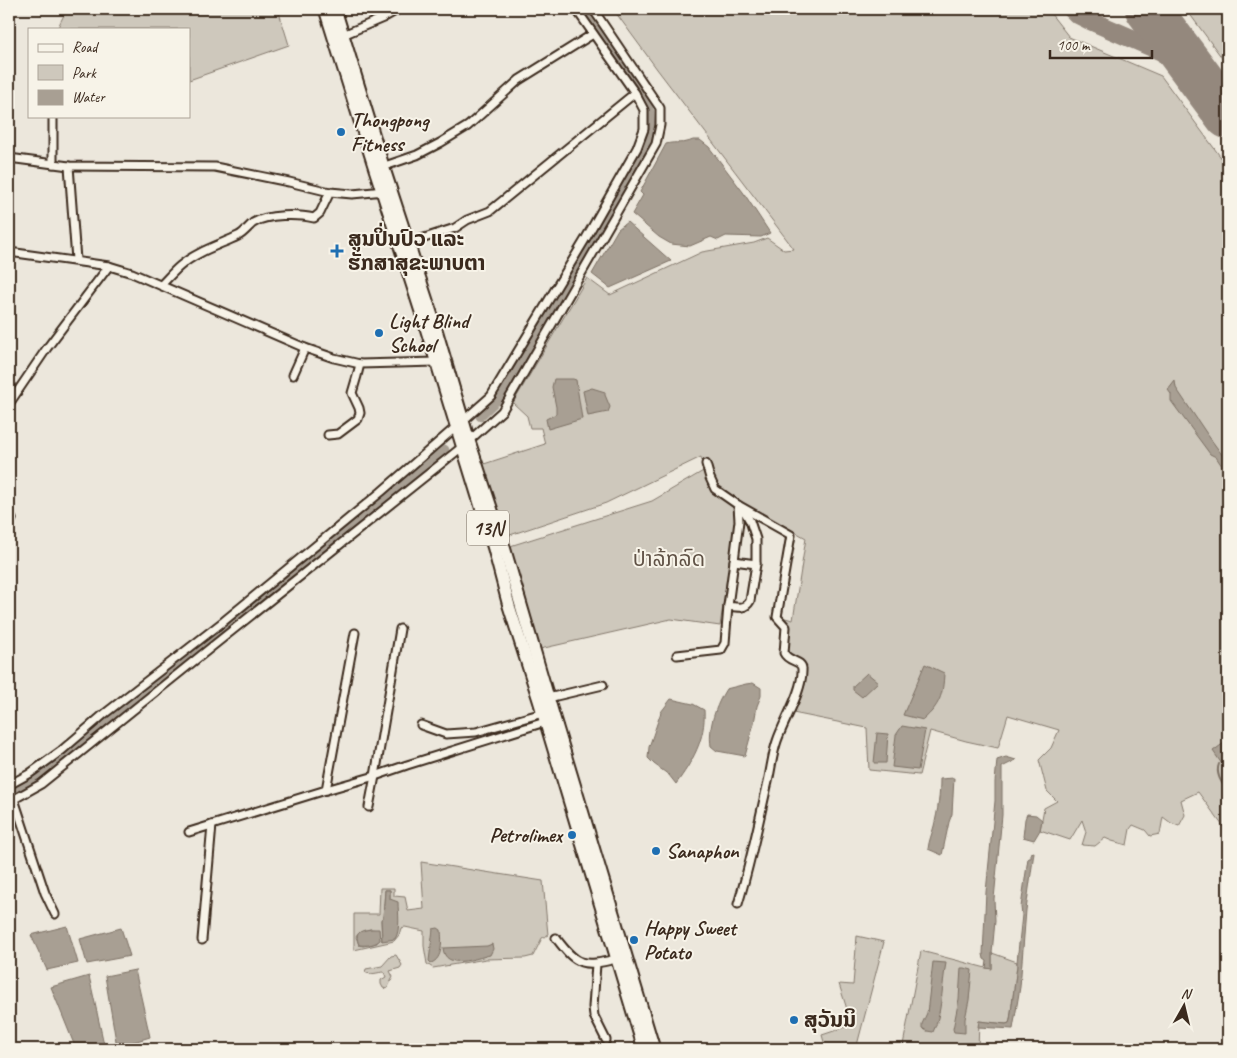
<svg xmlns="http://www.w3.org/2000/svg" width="1237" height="1058" viewBox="0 0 1237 1058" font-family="Caveat,'Noto Sans Lao',sans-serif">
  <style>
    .green { fill: #cec8bc; stroke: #84796d; fill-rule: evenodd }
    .water { fill: #a89f93; stroke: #7c7064 }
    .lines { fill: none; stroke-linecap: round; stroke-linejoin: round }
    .stream { stroke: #7c7064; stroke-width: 2 }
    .canal { stroke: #a89f93; stroke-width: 8 }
    .taxiway { stroke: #94887d; stroke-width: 19 }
    .runway { stroke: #94887d; stroke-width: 46 }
    .minor-casing { stroke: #3b2a1e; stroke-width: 11 }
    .trunk-casing { stroke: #3b2a1e; stroke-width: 15 }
    .minor { stroke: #f7f3e8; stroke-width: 7 }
    .trunk { stroke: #f7f3e8; stroke-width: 11 }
    .poi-dot { fill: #1f6fb2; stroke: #f7f3e8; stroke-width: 2 }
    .labels { text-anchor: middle; stroke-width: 4; stroke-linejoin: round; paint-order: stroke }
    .shield { fill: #f7f3e8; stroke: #73665b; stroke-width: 1 }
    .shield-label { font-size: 20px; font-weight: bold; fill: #3b2a1e }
    .poi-label { font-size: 21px; font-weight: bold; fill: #3b2a1e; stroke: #f7f3e8; text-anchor: start }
    .park-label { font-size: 21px; fill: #605246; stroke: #f7f3e8 }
  </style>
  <rect width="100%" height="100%" fill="#ece7dc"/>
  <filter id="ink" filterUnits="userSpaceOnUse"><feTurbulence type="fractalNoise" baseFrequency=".02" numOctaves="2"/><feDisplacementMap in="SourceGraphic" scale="10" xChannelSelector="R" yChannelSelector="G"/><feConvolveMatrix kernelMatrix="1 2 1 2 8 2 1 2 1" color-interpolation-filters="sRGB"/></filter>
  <g filter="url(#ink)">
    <g class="green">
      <path d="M67,9H278L289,45L189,80V29H58L59,25Z"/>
      <path d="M613,9H1047L1069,37L1161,76L1228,167V833L1198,792L1181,800L1185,815L1179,826L1171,823L1163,817L1160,834L1150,836L1145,830L1133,825L1130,829L1127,845L1112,841L1105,838L1095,846L1082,845L1086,832L1082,820L1070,840L1040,830L1044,808L1057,801L1047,791L1039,760L1051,748L1059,730L1008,715L998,748L966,741L930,731L919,775L869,770L867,728L793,713L805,685L806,664L788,651L790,627L781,617L793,620L806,538L743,503L737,508L720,626L671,619L540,649L507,547L652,501L705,470L701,457L606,503L504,537L481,465L545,444L541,428H530L527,416L513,403L587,278L610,295L702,252L754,243L767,238L784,250L794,249L657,69Z"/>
      <path d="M1186,9H1228V66Z"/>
      <path d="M421,862L543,881L548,935L542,938L533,956L525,958L486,959L433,968L427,964L424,946V931L405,927L401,928L399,935L394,941L354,950V914H379L380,888H394V896L405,897L408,911L424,909ZM385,890H390V899L382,941L381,920L383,918ZM371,929L379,930L377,943L363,946L359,945L356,937C359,931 365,930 371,929Z"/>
      <path d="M857,936L884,942L856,1049H826L822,1035L852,1025L839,984L853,985Z"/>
      <path d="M921,951L986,968H992V953L1017,962V966L1010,1020L1009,1023L1006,1024L979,1021L978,1049H924L903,1045Z"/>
      <path d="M396,955L402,965L400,968L390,971L393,977L387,989L383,988L381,984V980L386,977L384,972C378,972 370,976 365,972L366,969L382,966L391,956Z"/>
    </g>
    <g class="water">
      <path d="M693,140H700L709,147L743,192L770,233L761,237L726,236L718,240L711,237L690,246L671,244L659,237L632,214L643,195L640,192L666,144C677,141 682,145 693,140Z"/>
      <path d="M627,222L671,261L610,288L592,274L618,229Z"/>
      <path d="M554,379H573L576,380L582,419L548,429L546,419L556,414V407L552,387Z"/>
      <path d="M1175,381L1176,388L1207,434L1228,463V475L1216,457L1210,454L1171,401V394L1168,390Z"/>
      <path d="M592,388L605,392V395L610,407L608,412L588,416L583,391Z"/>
      <path d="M925,664L944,673C943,695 940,705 923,720L903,715Z"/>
      <path d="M867,673L878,682L862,697L853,690V686Z"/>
      <path d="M753,683L761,688V696L757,706L754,723L745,756L717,751L711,746C708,727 716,705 726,689L746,684Z"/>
      <path d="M671,699L693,704L704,710C706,739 692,762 676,784L669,775L654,764L648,758L649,747L661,712Z"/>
      <path d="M902,726L925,730L918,770L892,767L896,735Z"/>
      <path d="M877,733L888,734L886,763H874Z"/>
      <path d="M1228,740V764L1224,767L1213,751Z"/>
      <path d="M1006,757L1016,760L1002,767V815L994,899L995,921L992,953V969L986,968L987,961L984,959L983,954L986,892L995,801V782L997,760Z"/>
      <path d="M954,778L952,814L949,822L942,855L928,849C929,840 932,834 934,826C938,810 940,795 940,779Z"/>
      <path d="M1027,814L1036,815L1042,820L1040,830L1034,840L1023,837L1025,819Z"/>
      <path d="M1034,852L1026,910L1020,987L1013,1029L978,1027L979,1021L1006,1024L1009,1023L1010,1020L1017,966V962L1022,915L1021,907L1028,858H1031V853Z"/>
      <path d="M385,890H390V899L398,902C398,913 401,929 395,939L382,941L381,919L383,918Z"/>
      <path d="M67,926L78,963L47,970L31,935Z"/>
      <path d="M121,928L130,956L87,964L80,939Z"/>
      <path d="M438,928L441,930C442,941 443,959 431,963L429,961L433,929Z"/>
      <path d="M371,929H379L380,940C375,945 366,946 359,945C354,932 360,931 371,929Z"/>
      <path d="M492,944L493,949L490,955C476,958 445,971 443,948L487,946Z"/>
      <path d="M933,962L946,963C942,983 942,1015 933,1032L927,1031L922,1028V1024L927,1013Z"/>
      <path d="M961,968H965L972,970L969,1000L965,1019V1033L954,1032L953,1029L959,999Z"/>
      <path d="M135,970L150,1037L117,1047L105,976Z"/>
      <path d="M89,976L105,1049H76L51,987Z"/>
    </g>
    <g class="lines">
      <path class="stream" d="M1219,764C1215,774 1222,783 1228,792"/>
      <g class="canal">
        <path d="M480,417L501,397L641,154L652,133L650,111L642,90L585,9"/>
        <path d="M9,793L42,776L445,449"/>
      </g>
      <path class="taxiway" d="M1072,9L1077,14L1089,20L1179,59L1190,68L1216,100"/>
      <path class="runway" d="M1148,9L1228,116"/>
      <g class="minor-casing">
        <g id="minor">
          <path d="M343,35L383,18L399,9"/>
          <path d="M53,116V164"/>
          <path d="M9,158L69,166L215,167L289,182L330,192L352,194L385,191"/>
          <path d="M69,166L76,260"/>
          <path d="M382,167L417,155L440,143L468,126L519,80L593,34"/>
          <path d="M409,243L455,228L467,220L490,211L635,93"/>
          <path d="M9,252L109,266L132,273L305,348L334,358L360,364L436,362"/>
          <path d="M161,285C167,279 173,272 180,266C196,252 219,245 238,236C244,233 248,227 253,223C267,214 298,214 314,218L320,213L330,192"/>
          <path d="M293,375L305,348"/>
          <path d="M9,404L47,348L109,266"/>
          <path d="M328,435L338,434L358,419L360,413L359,408L352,393L357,376L360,364"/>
          <path d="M706,464L710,478L715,489L738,505L791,535L777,617L786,627L784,653C788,662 802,660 802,669C803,691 784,720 777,741C772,755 771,771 767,786C758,825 750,865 738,904"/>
          <path d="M738,505L739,521L734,561L756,564V539L750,521L743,509"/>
          <path d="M9,518L12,519"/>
          <path d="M734,561L728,606C736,607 745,610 750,601L756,564"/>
          <path d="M677,655L721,650L725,643L728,606"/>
          <path d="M548,698L603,685"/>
          <path d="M421,725L446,734L476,732L543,713"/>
          <path d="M9,785L29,774L61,751L103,715L224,621L381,492L456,427L491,396L586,238L637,148L644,129V110L635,93L576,9"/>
          <path d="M326,790L355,633"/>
          <path d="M14,799L45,893L55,914"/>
          <path d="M9,802L41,784L214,645L462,447L502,411L656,144L660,125V108L593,9"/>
          <path d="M369,807L375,776L400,629"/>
          <path d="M189,832L326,790L375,776L407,765L545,722"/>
          <path d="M556,938C577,966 583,967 616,959"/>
          <path d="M202,940L212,825"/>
          <path d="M596,964L593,1007L594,1016L606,1040"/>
        </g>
      </g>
      <g class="trunk-casing">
        <g id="trunk">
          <path d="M325,9L375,169L423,318L494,549L509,606L539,700L644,1049"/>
          <path d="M335,9L383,166L432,316L469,441L504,547L552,711L654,1049"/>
        </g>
      </g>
      <use href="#minor" class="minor"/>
      <use href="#trunk" class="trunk"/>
    </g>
  </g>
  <g class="poi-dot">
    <circle cx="341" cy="132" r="5"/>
    <path d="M334.5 243.5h5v5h5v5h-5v5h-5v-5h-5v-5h5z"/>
    <circle cx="379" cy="333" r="5"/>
    <circle cx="572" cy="835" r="5"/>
    <circle cx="656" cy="851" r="5"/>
    <circle cx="634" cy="940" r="5"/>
    <circle cx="794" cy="1020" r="5"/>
  </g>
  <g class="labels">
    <rect class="shield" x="467" y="510.5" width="42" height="35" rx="4"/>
    <g class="shield-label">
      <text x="488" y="535">13N</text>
    </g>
    <g class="poi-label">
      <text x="351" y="127">Thongpong<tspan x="351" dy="24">Fitness</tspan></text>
      <text x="348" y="246">ສູນປິ່ນປົວ ແລະ<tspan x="348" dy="24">ຮັກສາສຸຂະພາບຕາ</tspan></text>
      <text x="389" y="328">Light Blind<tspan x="389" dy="24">School</tspan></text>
      <text x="562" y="842" text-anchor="end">Petrolimex</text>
      <text x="666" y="858">Sanaphon</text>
      <text x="644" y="935">Happy Sweet<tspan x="644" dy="24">Potato</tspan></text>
      <text x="804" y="1027">ສຸວັນນິ</text>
    </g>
    <g class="park-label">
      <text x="669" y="566">ປ່າລ້ກລົດ</text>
    </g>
  </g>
  <rect width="1237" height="1058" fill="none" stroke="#f7f3e8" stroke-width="30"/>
  <rect x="15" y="15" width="1207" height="1028" fill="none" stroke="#3b2a1e" stroke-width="2" filter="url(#ink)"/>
  <rect x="28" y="28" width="162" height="90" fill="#f7f3e8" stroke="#aca397"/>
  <rect x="38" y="44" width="25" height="8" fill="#f7f3e8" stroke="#aca397"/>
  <text x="72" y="52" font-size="15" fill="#3b2a1e">Road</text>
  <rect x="38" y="65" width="25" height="15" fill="#cec8bc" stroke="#aca397"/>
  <text x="72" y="78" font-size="15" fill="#3b2a1e">Park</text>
  <rect x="38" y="90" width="25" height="15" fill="#a89f93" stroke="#aca397"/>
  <text x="72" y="102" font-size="15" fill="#3b2a1e">Water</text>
  <g transform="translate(1184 1006) rotate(8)" stroke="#f7f3e8" stroke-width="4" paint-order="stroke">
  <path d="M0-4L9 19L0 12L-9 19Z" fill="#3b2a1e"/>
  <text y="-8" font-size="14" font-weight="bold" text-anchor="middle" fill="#3b2a1e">N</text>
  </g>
  <path d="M1050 50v8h102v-8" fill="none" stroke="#3b2a1e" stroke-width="2.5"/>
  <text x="1057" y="50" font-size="15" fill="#3b2a1e" stroke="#f7f3e8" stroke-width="4" paint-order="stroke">100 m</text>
</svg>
